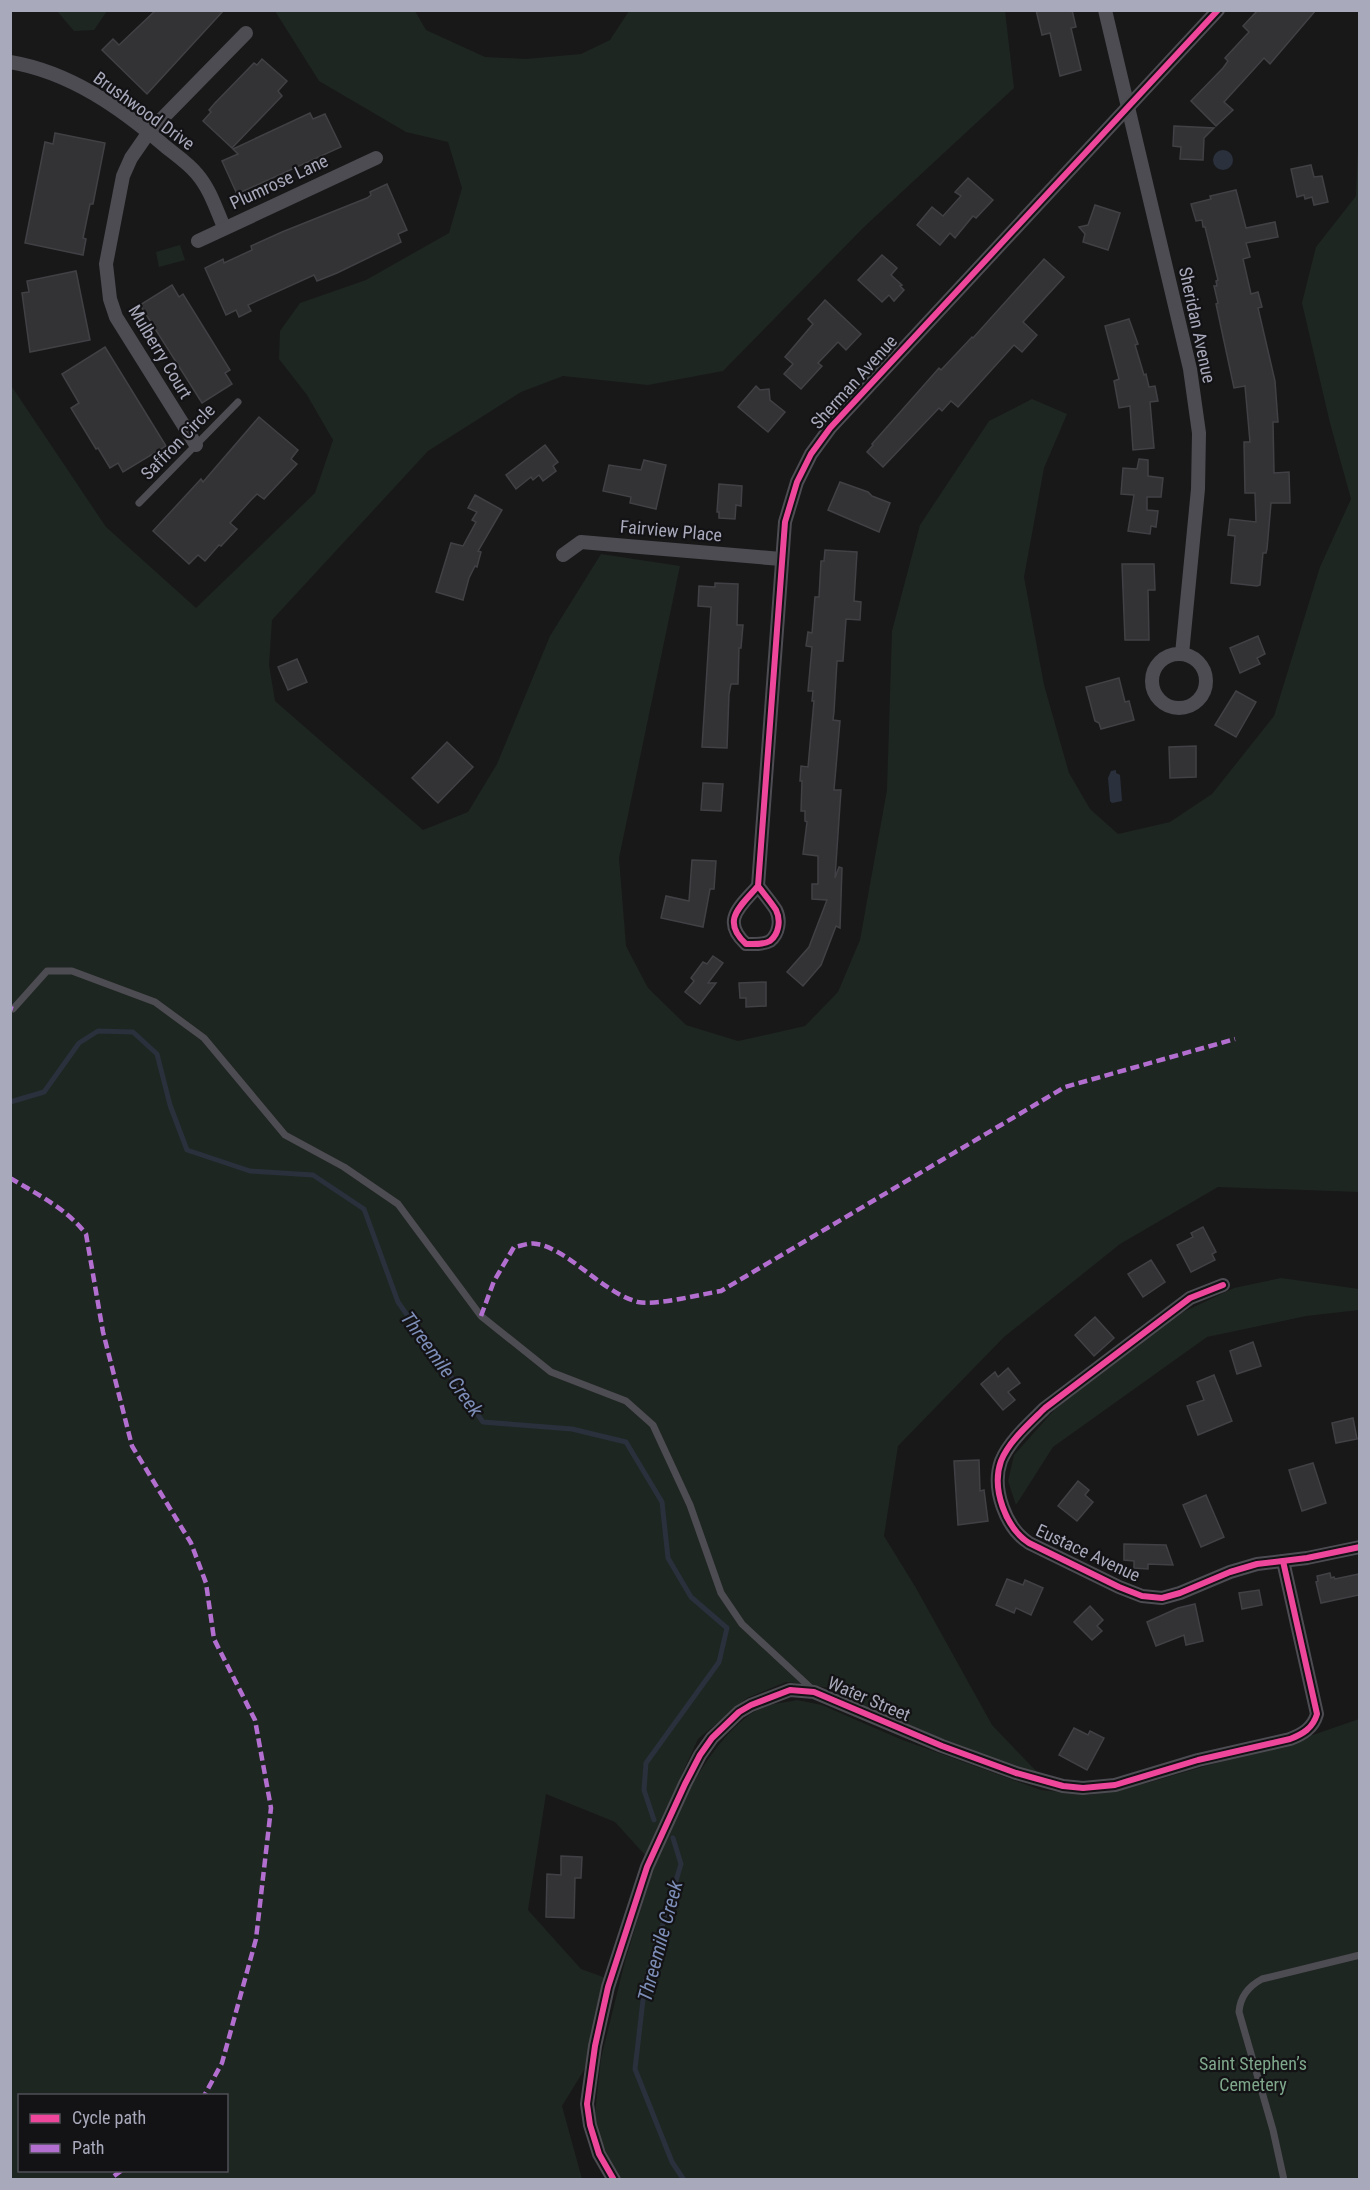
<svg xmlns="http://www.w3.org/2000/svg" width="1370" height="2190" viewBox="0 0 1370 2190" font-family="'Roboto Condensed',sans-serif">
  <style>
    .green { fill: #1e2621; fill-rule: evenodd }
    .water { fill: #2a303c }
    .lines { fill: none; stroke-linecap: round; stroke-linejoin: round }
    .stream { stroke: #2a303c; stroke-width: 5 }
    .building { fill: #333335; stroke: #414145; stroke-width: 1.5 }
    .service { stroke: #4d4c52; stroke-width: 7 }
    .minor { stroke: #4d4c52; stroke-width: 14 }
    .quiet { stroke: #b36fd0; stroke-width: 4.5; stroke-dasharray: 9 4.5; stroke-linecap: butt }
    .cycleway-casing { stroke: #131215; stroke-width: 10 }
    .cycleway { stroke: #ed469a; stroke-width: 6 }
    .labels { text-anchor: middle; stroke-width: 4.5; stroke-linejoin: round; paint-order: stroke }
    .street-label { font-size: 18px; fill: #a8aabb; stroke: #131215 }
    .park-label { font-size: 18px; fill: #7ea78b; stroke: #131215 }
    .water-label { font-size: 20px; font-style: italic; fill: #7d8eb8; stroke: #131215 }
  </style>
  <rect width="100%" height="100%" fill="#181819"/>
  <g class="green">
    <path d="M783,10L1005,11L1014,88L864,227L723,371L648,385L563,376L521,392L428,451L272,620L269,665L275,701L423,830L468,812L497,764L550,636L601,554L680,566L619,858L626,946L648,988L686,1025L738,1041L805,1026L838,992L860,940L887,790L892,631L920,525L989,421L1032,399L1067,414L1044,468L1024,577L1044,685L1069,773L1090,809L1118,834L1170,822L1212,794L1274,716L1320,567L1351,499L1330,423L1302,303L1316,247L1356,196L1359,124V1192L1218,1187L1120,1244L1004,1337L898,1446L884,1536L916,1588L992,1725L1038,1773L981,1754L885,1716L830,1688L786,1682L747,1698L698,1739L645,1855L615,1822L546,1794L528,1910L581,1969L606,1978L586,2067L562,2106L582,2179H11L10,384L106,527L196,608L315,493L333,440L307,395L279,359L280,331L300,303L366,280L449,233L462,188L448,142L406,132L319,81L275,11H415L426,30L485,57L526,59L581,54L610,40L629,11ZM20,2096H226V2170H20Z"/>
    <path d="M57,11H107L94,30L74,31Z"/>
    <path d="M180,245L185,260L159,267L156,252Z"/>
    <path d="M1281,1278L1359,1289V1310L1306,1316L1207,1337L1053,1447L1016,1505L1008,1481L1014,1455L1057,1407L1179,1314L1234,1288Z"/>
    <path d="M797,1700L822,1705L900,1739L1041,1790L1090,1795L1147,1783L1307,1737L1359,1719V2179H620L599,2138L595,2113L601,2058L625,1961L651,1876L647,1867C674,1819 709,1738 757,1710C767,1703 786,1703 797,1700Z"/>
  </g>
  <g class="water">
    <circle cx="1223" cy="160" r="10"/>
    <path d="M1116,770V773L1120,775L1122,801L1112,803L1110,801L1108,778L1111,771Z"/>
  </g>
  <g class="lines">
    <g class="stream">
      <path d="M10,1102L44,1092L79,1043L98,1031L133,1032L157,1054L170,1105L187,1150L250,1171L313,1175L364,1209L398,1302L483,1422L572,1429L626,1442L662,1502L668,1558L691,1597L727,1628L719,1662L646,1763L644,1790L654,1820"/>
      <path d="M673,1838L681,1864L645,1983L635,2069L672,2162L684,2180"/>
    </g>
  </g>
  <g class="building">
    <path d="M156,10H224L147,94L102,50L113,39L119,45Z"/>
    <path d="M1036,10H1072L1076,27L1071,28L1081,70L1060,76L1050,33L1042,35Z"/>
    <path d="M1258,10H1316L1270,64L1264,58L1224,102L1233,110L1216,126L1191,101L1223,68L1228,61L1225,58L1249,32L1243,26Z"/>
    <path d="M262,59L287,81L278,91L282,96L232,148L203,121L211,112L209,110L215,103L254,63L257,65Z"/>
    <path d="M310,113L313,119L325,114L341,147L237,194L222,161L238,154L233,149Z"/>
    <path d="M1174,126L1214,128L1204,138L1203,160L1180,159L1181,147L1173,146Z"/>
    <path d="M55,133L105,143L93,204H90L83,238L86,239L83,255L25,243L45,142L53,144Z"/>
    <path d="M1311,165L1314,177L1322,176L1328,202L1314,205L1312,197L1305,199L1304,195L1297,197L1291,169Z"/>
    <path d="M968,178L993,200L976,218L973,216L955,238L950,233L940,245L917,225L932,207L943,216L961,196L955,192Z"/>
    <path d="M387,184L407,230L398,234L401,242L337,273L317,281L314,275L248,305L251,311L239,317L236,310L226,315L205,268L223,259L224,263L252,250L251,246L282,232L367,198L371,195L370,192Z"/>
    <path d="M1236,190L1246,228L1275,222L1278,237L1246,243L1250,257L1243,259L1251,294L1258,292L1262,307L1258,308L1275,381L1278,422H1273L1274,473L1289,472L1290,503H1271L1267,549L1266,553H1263L1260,585L1257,586L1231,583L1235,536L1228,535L1230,519L1256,522L1255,493H1245L1244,442H1250L1245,386L1234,388L1216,304L1218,303L1214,286H1217L1216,281L1218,280L1205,227H1203L1202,220L1196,221L1191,204L1211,199L1210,196Z"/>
    <path d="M1095,205L1120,213L1108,250L1083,242L1085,234L1079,227L1088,225Z"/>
    <path d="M882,255L897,268L891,275L902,285L900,286L904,290L894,301L889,295L882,302L858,280Z"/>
    <path d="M1044,259L1064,277L1023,322L1037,335L1022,352L1014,345L958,407L951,401L942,411L939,408L883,467L867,452L873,445L872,444L939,368L941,370L972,337L973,338Z"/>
    <path d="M76,271L90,340L30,352L22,293L29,292L27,281Z"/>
    <path d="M172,285L179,297L183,294L230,370L225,373L232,384L202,403L140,305Z"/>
    <path d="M825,300L861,334L846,350L838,342L818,363L822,366L801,389L784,374L793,364L785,357L813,324L808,319Z"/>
    <path d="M1129,319L1138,344L1135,345L1144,375L1146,374L1149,387L1155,386L1158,401L1150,402L1154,448L1133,450L1130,406L1119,408L1114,381L1119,379L1105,326Z"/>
    <path d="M105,347L166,446L123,472L118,463L110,468L98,448L96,449L71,408L79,403L62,374Z"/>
    <path d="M756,386L760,390L769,389L770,400L785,412L768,432L738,407Z"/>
    <path d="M259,417L298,450L291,459L297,464L264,499L257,494L251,500L230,523L237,529L221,546L219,545L205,561L198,555L189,564L153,531L201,479L203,482Z"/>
    <path d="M545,445L558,462L553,466L556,471L543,481L539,475L533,480L531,477L516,489L506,475Z"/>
    <path d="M1139,459L1148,460V476L1163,478L1161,497H1147V510L1158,511L1156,527L1151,526L1150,534L1128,531L1134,495L1121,494L1123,468L1137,469Z"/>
    <path d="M644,460L666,465L656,509L630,503L631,497L603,491L609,465L641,470Z"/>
    <path d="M840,482L868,492L872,496L890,503L879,532L828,510Z"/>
    <path d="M719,484L742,486L741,506L736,505L735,519L719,518V512H717Z"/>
    <path d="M475,495L502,510L478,551L481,552L477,567L475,566L469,578L463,600L436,592L451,543L463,546L476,522L472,520L477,512L468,508Z"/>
    <path d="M825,550L857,552L854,601L861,602L860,620L846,619L843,661H837L834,712L833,720L840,721L834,790H841L835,878L839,867L842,868L840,928L836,926L821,965L803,986L787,972L809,947L827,900L812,899V884H818V856L803,854L807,822L805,821V811H801L802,781H800L801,766L808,767L814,701H812L813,691H808L812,647L806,646L808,632L812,633L815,597H819L821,561H824Z"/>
    <path d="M1122,564H1154L1155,590H1148L1149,640H1125Z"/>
    <path d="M715,583L738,584L737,625H743L741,648H739L738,684H731L729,694L727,748L702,747L711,607L698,606L699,586L715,587Z"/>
    <path d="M1258,636L1265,654L1257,658L1260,664L1240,673L1230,648Z"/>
    <path d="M297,659L307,682L288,690L278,667Z"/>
    <path d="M1119,678L1125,702L1129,701L1134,720L1101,729L1099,723L1095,721L1086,687Z"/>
    <path d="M1236,691L1256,702L1236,737L1215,725Z"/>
    <path d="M447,742L473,767L438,803L412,778Z"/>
    <path d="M1196,746V777L1170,778L1169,747Z"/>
    <path d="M703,783L723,784L721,811L701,810Z"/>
    <path d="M692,860L716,861L714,889H710L703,927L661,918L666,896L689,901Z"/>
    <path d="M713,956L723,963L708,983H716L700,1004L685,992L694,981L691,978L703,962L707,964Z"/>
    <path d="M766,982V1006L746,1007V998H740L739,983Z"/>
    <path d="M1203,1227L1216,1252L1212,1254L1215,1260L1191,1272L1177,1245L1193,1237L1191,1233Z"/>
    <path d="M1151,1260L1165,1282L1143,1297L1128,1274Z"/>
    <path d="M1095,1317L1114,1338L1094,1356L1075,1335Z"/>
    <path d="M1253,1342L1261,1366L1237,1374L1230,1351Z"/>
    <path d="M1008,1368L1020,1383L1008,1392L1015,1400L1003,1410L981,1384L995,1372L998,1377Z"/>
    <path d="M1214,1375L1232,1421L1198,1435L1187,1406L1204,1400L1197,1382Z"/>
    <path d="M1353,1418L1357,1439L1336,1443L1332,1423Z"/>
    <path d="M979,1460L980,1491L984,1490L988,1521L958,1525L954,1461Z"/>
    <path d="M1313,1463L1326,1503L1302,1511L1289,1470Z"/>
    <path d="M1078,1481L1089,1490L1085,1495L1093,1502L1077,1521L1058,1506Z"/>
    <path d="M1206,1495L1224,1537L1201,1547L1183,1505Z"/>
    <path d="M1124,1544L1166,1545L1173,1565L1148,1564V1569L1134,1568V1561L1124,1560Z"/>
    <path d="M1330,1573L1331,1578L1334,1577L1335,1579L1359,1574V1595L1321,1603L1316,1582L1318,1581L1317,1576Z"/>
    <path d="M1007,1579L1023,1585L1025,1580L1043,1588L1031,1615L1016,1608L1014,1613L996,1605Z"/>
    <path d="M1259,1590L1262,1605L1242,1609L1239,1593Z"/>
    <path d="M1195,1604L1203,1641L1186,1645L1184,1635L1156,1646L1147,1622L1178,1608Z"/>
    <path d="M1090,1606L1103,1620L1097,1626L1102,1631L1092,1640L1074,1622Z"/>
    <path d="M1074,1728L1088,1735L1090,1731L1104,1738L1087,1770L1059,1755Z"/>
    <path d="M561,1856L582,1857L581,1878H575L574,1918L546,1917L547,1874L561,1875Z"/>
  </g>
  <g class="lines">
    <g class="service">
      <path d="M139,503L238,402"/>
      <path d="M13,1009L47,971H72L155,1002L204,1038L285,1135L344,1167L398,1204L481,1316L551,1372L626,1401L653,1425L690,1505L721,1593L742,1624L813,1690"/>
      <path d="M1284,2180L1273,2130L1239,2012C1240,1997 1249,1986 1262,1979L1360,1955"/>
    </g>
    <g class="minor">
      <path d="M1105,10L1190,369L1199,433L1198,489L1182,654"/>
      <path d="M10,62C70,72 121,108 166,147C176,155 189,164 197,174C210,189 216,209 224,227"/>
      <path d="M198,241L376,158"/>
      <path d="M196,445L116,317L110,299L106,264L123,176L131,158L149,132L246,33"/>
      <path d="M563,555L581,542L781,559"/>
      <circle cx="1179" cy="681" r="27"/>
      <path d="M758,886C764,894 771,902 776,910C781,920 779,934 770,941C763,945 753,944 746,944C720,920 741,906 758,886L785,522L797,482L811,454L830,428L1218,10"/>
      <path d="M1223,1285L1190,1298L1045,1408C1030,1423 1009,1441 1001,1461C991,1489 1006,1528 1029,1543L1119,1587L1142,1596L1162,1598L1180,1593L1230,1572L1257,1564L1307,1558L1360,1547"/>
      <path d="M614,2180L599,2154L595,2141L590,2125L587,2104L595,2046L608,1987L647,1867L685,1784L700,1755L712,1738L739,1712L751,1705L790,1690L814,1692L942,1746L1016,1773L1063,1786L1083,1788L1115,1785L1198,1760L1290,1739C1303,1734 1313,1728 1317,1714L1283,1561"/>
    </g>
    <g class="quiet">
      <path d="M10,1008L13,1009"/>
      <path d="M10,1178C37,1194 67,1209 86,1234L103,1332L132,1446L191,1543L206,1583L214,1639L255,1720L271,1808L256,1939L222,2063L204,2096"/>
      <path d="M481,1316L494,1281L514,1247C521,1246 531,1242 537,1244C570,1250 601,1292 638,1302C655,1306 702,1294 721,1291L1065,1087L1235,1039"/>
      <path d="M114,2176L122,2170"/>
    </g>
    <g class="cycleway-casing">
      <g id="cycleway">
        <path d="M758,886C764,894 771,902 776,910C781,920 779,934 770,941C763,945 753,944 746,944C720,920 741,906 758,886L785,522L797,482L811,454L830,428L1218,10"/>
        <path d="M1223,1285L1190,1298L1045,1408C1030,1423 1009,1441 1001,1461C991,1489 1006,1528 1029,1543L1119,1587L1142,1596L1162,1598L1180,1593L1230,1572L1257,1564L1307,1558L1360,1547"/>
        <path d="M614,2180L599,2154L595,2141L590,2125L587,2104L595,2046L608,1987L647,1867L685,1784L700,1755L712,1738L739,1712L751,1705L790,1690L814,1692L942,1746L1016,1773L1063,1786L1083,1788L1115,1785L1198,1760L1290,1739C1303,1734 1313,1728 1317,1714L1283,1561"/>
      </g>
    </g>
    <use href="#cycleway" class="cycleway"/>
  </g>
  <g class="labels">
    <g class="street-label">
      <text transform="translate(144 111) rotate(36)" y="6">Brushwood Drive</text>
      <text transform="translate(279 182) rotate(-25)" y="6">Plumrose Lane</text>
      <text transform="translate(1197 325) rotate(78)" y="6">Sheridan Avenue</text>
      <text transform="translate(160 352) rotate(59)" y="6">Mulberry Court</text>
      <text transform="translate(854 382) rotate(-48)" y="6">Sherman Avenue</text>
      <text transform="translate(178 442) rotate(-46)" y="6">Saffron Circle</text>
      <text transform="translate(671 531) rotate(5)" y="6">Fairview Place</text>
      <text transform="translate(1088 1553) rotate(25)" y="6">Eustace Avenue</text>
      <text transform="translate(869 1699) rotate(23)" y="6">Water Street</text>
    </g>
    <g class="park-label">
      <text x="1253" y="2070">Saint Stephen’s<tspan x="1253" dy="21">Cemetery</tspan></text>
    </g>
    <g class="water-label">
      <text transform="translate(442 1364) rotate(54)" y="7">Threemile Creek</text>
      <text transform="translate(660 1941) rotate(-75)" y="7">Threemile Creek</text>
    </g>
  </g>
  <rect width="1370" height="2190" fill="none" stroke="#a8aabb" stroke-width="24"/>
  <rect x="18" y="2094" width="210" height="78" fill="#131215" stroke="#4f4f57" stroke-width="1.5"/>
  <rect x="30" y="2114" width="30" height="9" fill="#ed469a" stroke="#4f4f57" stroke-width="1.5"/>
  <text x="72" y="2124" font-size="18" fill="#a8aabb">Cycle path</text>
  <rect x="30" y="2144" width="30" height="9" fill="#b36fd0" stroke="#4f4f57" stroke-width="1.5"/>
  <text x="72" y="2154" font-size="18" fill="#a8aabb">Path</text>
</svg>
